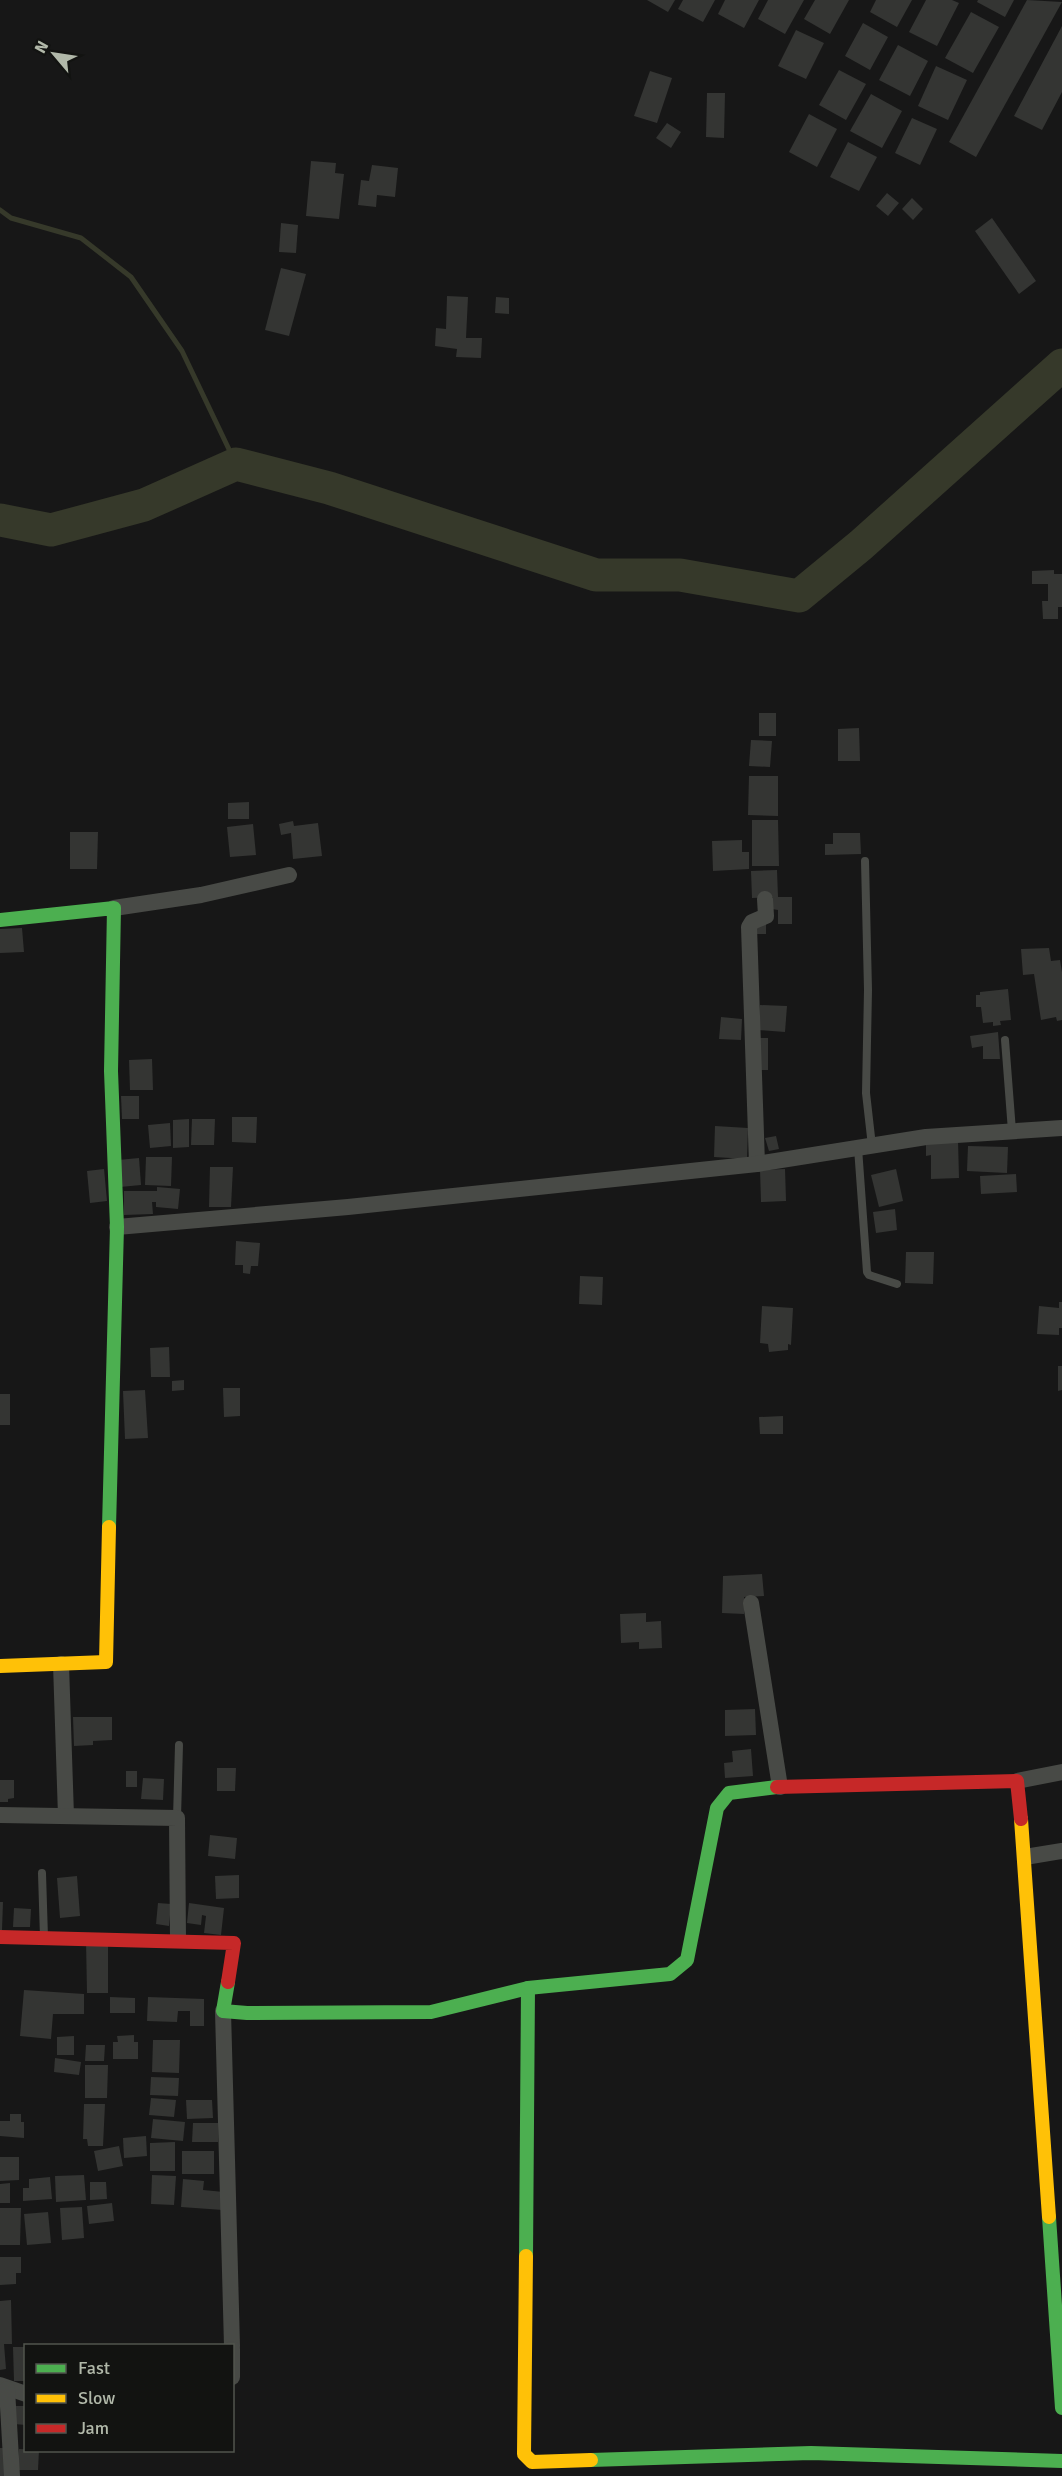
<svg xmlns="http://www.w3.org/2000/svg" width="1062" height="2476" viewBox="0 0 1062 2476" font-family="Signika,sans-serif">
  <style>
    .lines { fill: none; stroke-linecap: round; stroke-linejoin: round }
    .stream { stroke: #36392a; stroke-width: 5 }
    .river { stroke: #36392a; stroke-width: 33 }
    .building { fill: #343533 }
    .lane { stroke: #484a46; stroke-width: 8 }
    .street { stroke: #484a46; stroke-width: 16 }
    .fast { stroke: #4caf50; stroke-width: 14 }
    .slow { stroke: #ffc107; stroke-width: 14 }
    .jam { stroke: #c62828; stroke-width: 14 }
  </style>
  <rect width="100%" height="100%" fill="#171717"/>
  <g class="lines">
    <path class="stream" d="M0,210L11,218L81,238L131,277L182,351L236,464"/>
    <path class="river" d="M0,520L51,530L144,505L236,464L329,488L596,575H680L799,596L861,545L1062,365"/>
  </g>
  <g class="building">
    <path d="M647,0H675L668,12Z"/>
    <path d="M683,0H715L703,22L678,9Z"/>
    <path d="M725,0H759L744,28L718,14Z"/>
    <path d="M768,0H804L785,34L758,19Z"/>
    <path d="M815,0H849L830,34L804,19Z"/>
    <path d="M876,0H912L897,27L870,12Z"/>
    <path d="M926,0H952L959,3L937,46L909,32Z"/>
    <path d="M978,0H1014L1005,17L977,2Z"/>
    <path d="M1027,0L1062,2L976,157L949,142Z"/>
    <path d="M971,12L999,27L973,73L945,58Z"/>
    <path d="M863,23L888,37L870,70L845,56Z"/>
    <path d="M1062,26V92L1042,130L1014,116Z"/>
    <path d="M796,30L824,43L806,79L778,66Z"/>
    <path d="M898,45L928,61L910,96L879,80Z"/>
    <path d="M936,66L967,80L948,120L918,106Z"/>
    <path d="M839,70L866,84L846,120L819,105Z"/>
    <path d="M650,71L672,78L657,123L634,116Z"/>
    <path d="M707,93H725L724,138L706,137Z"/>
    <path d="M871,94L902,111L882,148L850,131Z"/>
    <path d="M809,114L837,129L817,167L789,152Z"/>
    <path d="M912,118L937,129L920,165L895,153Z"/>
    <path d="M667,123L681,132L671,148L656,138Z"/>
    <path d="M848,142L877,157L859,191L830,177Z"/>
    <path d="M311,161L336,163L335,173L344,174L339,219L306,216Z"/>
    <path d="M372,165L398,168L395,197L377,195L376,207L358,205L361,180L369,181Z"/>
    <path d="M887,193L899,203L888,216L876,206Z"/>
    <path d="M912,198L923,209L913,220L902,209Z"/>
    <path d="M992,218L1036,281L1019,294L975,231Z"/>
    <path d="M281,223L298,225L296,253L279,252Z"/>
    <path d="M281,268L306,274L289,336L265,330Z"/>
    <path d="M447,296L468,297L466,338H482L481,358L456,357L457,349L435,346L436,328L446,329Z"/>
    <path d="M496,297L509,298V314L495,313Z"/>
    <path d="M1054,570V574H1062V607H1058V619H1043L1042,601H1048V584H1032V571Z"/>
    <rect x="759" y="713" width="17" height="23"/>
    <path d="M859,728L860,761H838V729Z"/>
    <path d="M751,740L772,741L770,767L749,766Z"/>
    <path d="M749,776H778V816L748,815Z"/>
    <path d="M249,802V819H228V803Z"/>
    <path d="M752,820H778L779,866H752Z"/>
    <path d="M293,821L294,826L318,823L322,856L293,859L291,833L281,835L279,824Z"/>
    <path d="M253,824L256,855L230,857L227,827Z"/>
    <path d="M70,832H98L97,869H70Z"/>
    <path d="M833,833H860L861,854L825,855V844H833Z"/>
    <path d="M742,840V852H749V869L713,871L712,841Z"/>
    <path d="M777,870L778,897H792V924H778V910L772,909L773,897L752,898L751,871Z"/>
    <rect x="755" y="923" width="11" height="11"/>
    <path d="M22,928L24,952L0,953V929Z"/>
    <path d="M1049,948L1051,961L1060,960L1062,972V1020L1057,1021L1056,1017L1041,1020L1034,974L1023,975L1021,949Z"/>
    <path d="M1008,989L1011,1020L1000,1021L1001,1025L993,1026V1022L983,1023L981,1007H976V995H980V992Z"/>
    <path d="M760,1005L787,1006L785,1032L759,1030Z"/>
    <path d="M721,1017L742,1019L741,1040L719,1039Z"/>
    <path d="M998,1032L1000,1059H983V1046L972,1048L970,1036Z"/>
    <rect x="756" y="1038" width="12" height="32"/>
    <path d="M152,1059L153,1090H130L129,1060Z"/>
    <path d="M121,1096H139V1119H122Z"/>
    <path d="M232,1117H257L256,1143L232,1142Z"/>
    <path d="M189,1119V1147L173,1148V1120Z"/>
    <path d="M192,1119H215L214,1145H191Z"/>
    <path d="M170,1123L171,1146L150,1148L148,1125Z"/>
    <path d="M715,1126L748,1128L747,1159L714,1157Z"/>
    <path d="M776,1136L779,1149L769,1151L765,1138Z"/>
    <path d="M958,1140L959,1178L931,1179V1155L926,1156V1141Z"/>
    <path d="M968,1146L1008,1147L1007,1173L967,1171Z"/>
    <path d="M146,1157H172L171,1186L145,1185Z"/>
    <path d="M139,1158L141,1185L120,1187L118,1160Z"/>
    <path d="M210,1167H233L231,1207H209Z"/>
    <path d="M104,1169L107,1201L90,1203L87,1171Z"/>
    <path d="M785,1169L786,1201L761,1202L760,1170Z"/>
    <path d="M896,1169L903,1201L879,1207L871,1175Z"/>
    <path d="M1016,1174L1017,1192L981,1194L980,1176Z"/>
    <path d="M157,1187L180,1189L178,1209L156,1207V1202H152L153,1214L124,1215V1191H157Z"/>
    <path d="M895,1209L897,1230L876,1233L873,1212Z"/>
    <path d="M236,1241L260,1243L258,1266H251L250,1274L243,1273V1265H235Z"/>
    <path d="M906,1252H934L933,1284L905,1283Z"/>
    <path d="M580,1276L603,1277L602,1305L579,1304Z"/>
    <path d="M1059,1302H1062V1328H1059V1335L1037,1334L1039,1306L1059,1308Z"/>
    <path d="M762,1306L793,1308L791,1345L788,1344V1350L769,1352L768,1344L760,1343Z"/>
    <path d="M169,1347L170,1377H151L150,1348Z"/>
    <path d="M1058,1366H1062V1390L1058,1391Z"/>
    <path d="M184,1380V1390L172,1391V1381Z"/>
    <path d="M223,1388H240V1416L224,1417Z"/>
    <path d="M145,1390L148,1438L125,1439L123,1391Z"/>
    <rect x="0" y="1394" width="10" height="31"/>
    <path d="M783,1416V1434H760L759,1417Z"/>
    <path d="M762,1574L764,1596L744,1597V1614L722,1613L723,1576Z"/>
    <path d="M646,1613V1622L661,1621L662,1648L639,1649V1642L621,1643L620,1614Z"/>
    <path d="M755,1709L756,1735L725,1736V1710Z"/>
    <path d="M73,1717H112V1740L93,1741V1745L74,1746Z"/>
    <path d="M751,1749L753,1776L725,1778L724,1763L733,1762L732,1751Z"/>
    <path d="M217,1768H236L235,1791H217Z"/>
    <rect x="126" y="1771" width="11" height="16"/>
    <path d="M143,1778L164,1779L163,1800L141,1799Z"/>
    <path d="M0,1780H14V1798L8,1799V1802H0Z"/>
    <path d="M210,1835L237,1838L235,1859L208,1856Z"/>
    <path d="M239,1875V1898L216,1899L215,1876Z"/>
    <path d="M77,1876L80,1916L60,1918L57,1878Z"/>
    <path d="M0,1902H3L2,1930H0Z"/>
    <path d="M158,1903L171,1904L169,1926L156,1924Z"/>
    <path d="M189,1903L224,1908L221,1935L204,1933L206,1916L202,1915L201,1925L187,1923Z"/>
    <path d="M14,1908L31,1909L30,1927H13Z"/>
    <path d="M108,1939V1993H87L86,1940Z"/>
    <path d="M24,1990L84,1994V2014H53L51,2039L20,2036Z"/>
    <path d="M110,1997L135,1998V2013H110Z"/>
    <path d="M148,1997L204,1999V2026H190V2011H178L177,2022L147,2021Z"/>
    <path d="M134,2035V2042H138V2059H113V2042H118L117,2036Z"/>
    <path d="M74,2036V2055H57V2037Z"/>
    <path d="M153,2040H180L179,2073L152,2072Z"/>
    <path d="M86,2045H105L104,2061H85Z"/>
    <path d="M55,2058L81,2062L79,2075L54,2072Z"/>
    <path d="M85,2065H108L107,2098H85Z"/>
    <path d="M151,2077L179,2078L178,2096L150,2095Z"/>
    <path d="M151,2098L176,2100L174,2117L149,2115Z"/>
    <path d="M186,2100H212L213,2118L187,2119Z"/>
    <path d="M84,2104H105L103,2146H88L87,2139H83Z"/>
    <path d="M10,2114H21V2122H24V2138L0,2136V2121H10Z"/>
    <path d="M153,2119L185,2122L183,2141L151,2138Z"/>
    <path d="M193,2123H218V2142H192Z"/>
    <path d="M146,2136L147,2156L124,2158L123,2138Z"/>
    <path d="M175,2142V2171H150V2143Z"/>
    <path d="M119,2146L123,2166L98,2171L94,2151Z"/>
    <rect x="182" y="2151" width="32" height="23"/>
    <path d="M0,2157H19V2180L0,2181Z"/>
    <path d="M84,2175L86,2200L56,2202L55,2176Z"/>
    <path d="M152,2175L176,2176L174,2205L151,2204Z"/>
    <path d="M50,2177L52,2199L23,2201V2188H29V2179Z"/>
    <path d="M183,2179L204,2181L203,2190L224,2192L223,2210L181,2207Z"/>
    <path d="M90,2182H106L107,2199L90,2200Z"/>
    <path d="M10,2183V2203H0V2184Z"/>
    <path d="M112,2203L114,2221L89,2224L87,2206Z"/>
    <path d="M82,2207L84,2238L62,2240L60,2208Z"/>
    <path d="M0,2208H21L20,2245H0Z"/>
    <path d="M48,2212L51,2243L27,2245L24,2214Z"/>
    <path d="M0,2257H21V2273H16V2284L0,2285Z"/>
    <path d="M11,2300L12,2344H4L6,2369L0,2370V2301Z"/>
    <path d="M13,2347H26V2381H14Z"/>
    <path d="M15,2406H26V2425L14,2424Z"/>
    <path d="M0,2448H6L4,2476H0Z"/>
    <path d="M19,2449L39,2450L38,2470H18Z"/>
  </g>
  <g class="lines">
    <g class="lane">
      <path d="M865,861L868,990L866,1093L872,1146"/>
      <path d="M1005,1040L1012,1131"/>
      <path d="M858,1148L867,1272L869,1275L897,1284"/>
      <path d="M177,1818L179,1745"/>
      <path d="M42,1873L44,1937"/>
    </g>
    <g class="street">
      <path d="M114,908L201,895L289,875"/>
      <path d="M757,1164L749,927L752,922L766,916L765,899"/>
      <path d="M117,1227L348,1207L757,1164L926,1137L1062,1128"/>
      <path d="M751,1603L780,1787"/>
      <path d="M61,1664L66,1816"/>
      <path d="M1017,1781L1062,1772"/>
      <path d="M0,1815L177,1818L178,1940"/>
      <path d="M1025,1857L1062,1851"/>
      <path d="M223,2011L232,2346"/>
      <path d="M232,2349V2377"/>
      <path d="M0,2385L26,2394"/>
      <path d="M7,2389L12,2476"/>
    </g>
    <g class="fast">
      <path d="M0,920L114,908L111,1071L117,1227L109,1527"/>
      <path d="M228,1982L223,2011L247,2013L431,2012L528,1988L526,2256"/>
      <path d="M528,1988L670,1974L687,1960L717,1808L729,1793L777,1787"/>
      <path d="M1049,2217L1062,2408"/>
      <path d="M591,2460L811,2453L1062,2461"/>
    </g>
    <g class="slow">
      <path d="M0,1666L106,1662L109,1527"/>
      <path d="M1021,1819L1049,2217"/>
      <path d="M526,2256L524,2454L532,2462L591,2460"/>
    </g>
    <g class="jam">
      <path d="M777,1787L1017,1781L1021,1819"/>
      <path d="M0,1937L234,1943L228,1982"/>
    </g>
  </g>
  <rect x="24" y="2344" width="210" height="108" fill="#121311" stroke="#52554e" stroke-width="1.5"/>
  <rect x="36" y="2364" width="30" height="9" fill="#4caf50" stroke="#52554e" stroke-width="1.5"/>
  <text x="78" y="2374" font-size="18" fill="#b1b8a9">Fast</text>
  <rect x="36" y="2394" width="30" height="9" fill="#ffc107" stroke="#52554e" stroke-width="1.5"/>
  <text x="78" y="2404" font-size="18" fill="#b1b8a9">Slow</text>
  <rect x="36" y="2424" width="30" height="9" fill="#c62828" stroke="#52554e" stroke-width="1.5"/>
  <text x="78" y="2434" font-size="18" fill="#b1b8a9">Jam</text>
  <g transform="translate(54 54) rotate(299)" stroke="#121311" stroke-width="4.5" paint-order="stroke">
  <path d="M0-4.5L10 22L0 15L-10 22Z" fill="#b1b8a9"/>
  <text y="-9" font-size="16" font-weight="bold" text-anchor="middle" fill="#b1b8a9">N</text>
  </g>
</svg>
